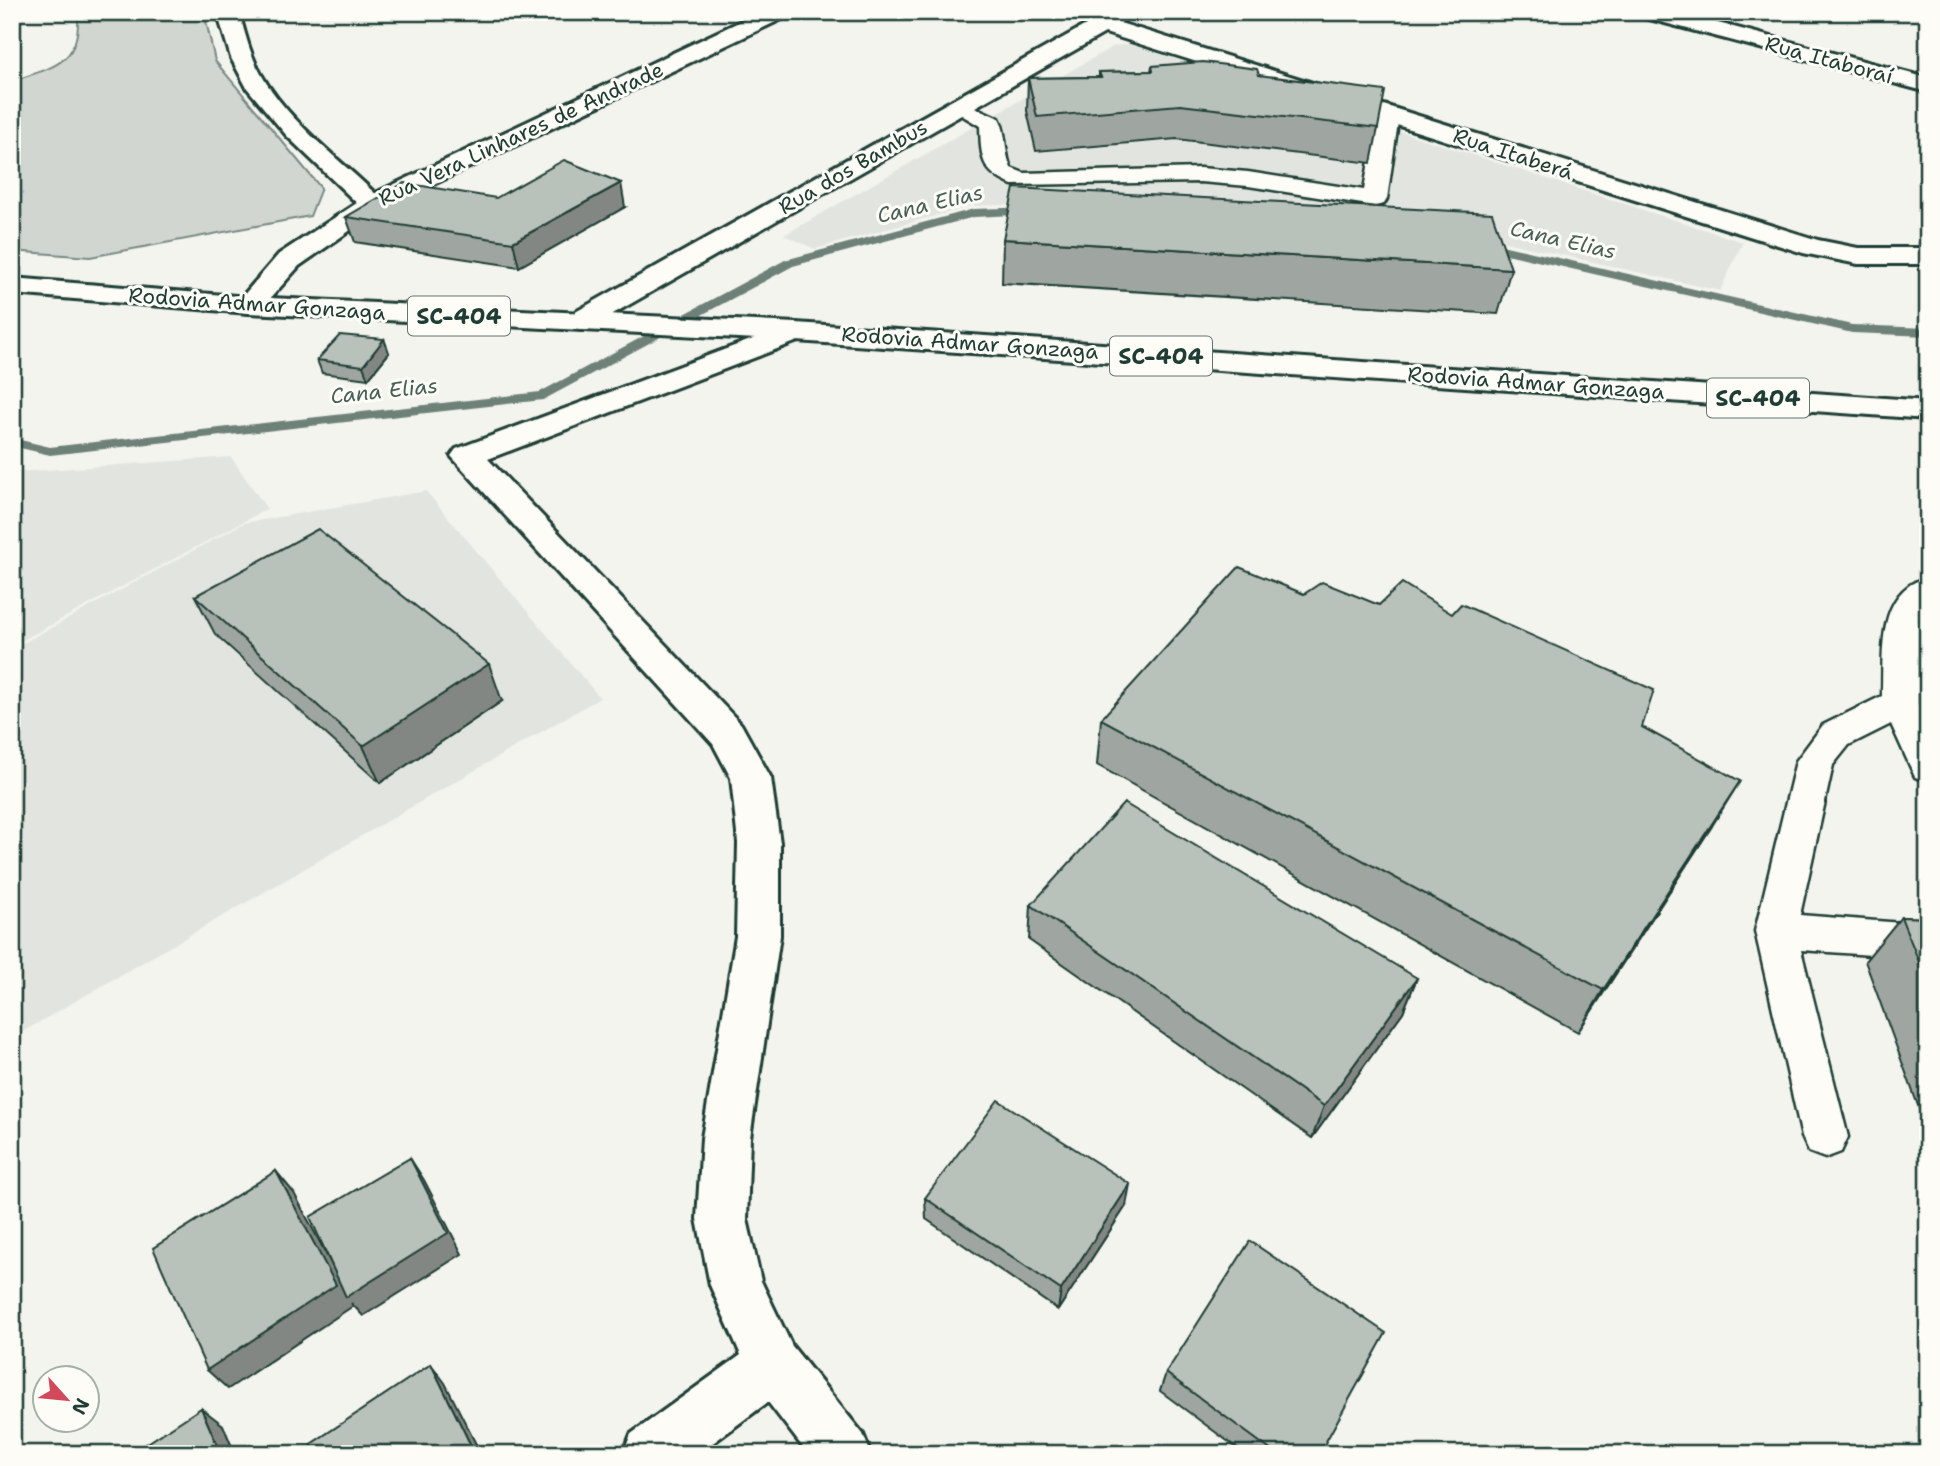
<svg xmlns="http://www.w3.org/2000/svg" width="1940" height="1466" viewBox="0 0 1940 1466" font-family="'Shantell Sans',sans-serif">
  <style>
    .built { fill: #e2e5df }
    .green { fill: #d1d6d1; stroke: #788a82; stroke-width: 2 }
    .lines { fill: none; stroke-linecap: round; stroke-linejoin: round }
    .stream { fill: #6e8179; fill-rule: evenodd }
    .lane-casing { stroke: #1f3d34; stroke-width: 5 }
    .street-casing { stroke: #1f3d34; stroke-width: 6 }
    .secondary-casing { stroke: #1f3d34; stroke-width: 6 }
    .primary-casing { stroke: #1f3d34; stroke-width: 6 }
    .lane { fill: #fdfcf7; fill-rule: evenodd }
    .street { fill: #fdfcf7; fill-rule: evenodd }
    .secondary { fill: #fdfcf7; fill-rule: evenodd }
    .primary { fill: #fdfcf7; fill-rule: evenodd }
    .wall { fill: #9fa6a1; stroke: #1f3d34; stroke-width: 2 }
    .shaded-wall { fill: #828783; stroke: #1f3d34; stroke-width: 2 }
    .building { fill: #b9c1bb; stroke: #1f3d34; stroke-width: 2 }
    .labels { text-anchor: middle; stroke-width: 6; stroke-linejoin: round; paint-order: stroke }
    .far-street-label { font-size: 21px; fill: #1f3d34; stroke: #fdfcf7 }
    .far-water-label { font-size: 21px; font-style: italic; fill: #475f56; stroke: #fdfcf7 }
    .shield { fill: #fdfcf7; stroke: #62766e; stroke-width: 2 }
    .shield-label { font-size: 23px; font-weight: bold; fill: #1f3d34 }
  </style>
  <rect width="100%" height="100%" fill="#f4f4ef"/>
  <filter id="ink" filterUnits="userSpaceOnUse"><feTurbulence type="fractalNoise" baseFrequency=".0143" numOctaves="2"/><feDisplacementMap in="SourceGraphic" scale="14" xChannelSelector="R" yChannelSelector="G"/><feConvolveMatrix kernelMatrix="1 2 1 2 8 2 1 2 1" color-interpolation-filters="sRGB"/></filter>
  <g filter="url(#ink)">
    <g class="built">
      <path d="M1129,44L1743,242L1720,291L1470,234L1171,199L971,206L815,249L784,235L1114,46Z"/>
      <path d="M231,457L267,509L12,646V469L16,472Z"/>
      <path d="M426,491L600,698L12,1038V649L244,523Z"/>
    </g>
    <path class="green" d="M78,12H204L215,61L321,188L310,216L90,257L12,251V81C54,67 81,64 78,12Z"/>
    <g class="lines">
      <g class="stream">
        <path d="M1032,207L1036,208V214L974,217L793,266L543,400L50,455L12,446V438L50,447L540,392L785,260L974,209Z"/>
        <path d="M1484,241L1852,325L1928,328V336L1852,333L1480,248V242Z"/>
      </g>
      <g class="lane-casing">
        <g id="lane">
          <path d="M959,100L999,118C1007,132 1004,152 1011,168L1024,173L1200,168L1248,172L1364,190L1377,115L1388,108L1399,115L1387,199L1384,204L1375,206L1248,186L1200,182L1012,185C981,172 981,158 980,126L948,107Z"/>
          <path d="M1928,577V605L1919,620L1918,703L1928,725V781L1915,777L1891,724L1849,745L1833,765L1800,915L1928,925V959L1801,950L1848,1137L1841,1152L1825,1158L1809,1152L1802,1137L1755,931L1796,761L1823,725L1882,696C1884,653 1875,591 1928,577Z"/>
        </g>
      </g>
      <g class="street-casing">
        <g id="street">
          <path d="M217,12H239C245,33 250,55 261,74C288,122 341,160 381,199L385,204L381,209H363L287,136L247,88L231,58Z"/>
          <path d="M1109,12H1135L1120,23L1818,240L1858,248H1928V264H1858L1803,253L1105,33L590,327L580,330L570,327L566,321L570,315Z"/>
          <path d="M1640,12H1676L1928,78V92L1642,17Z"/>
          <path d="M796,323L806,326L810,332L806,338L488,459L741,724L771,778L780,843V936L750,1138L747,1219L761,1281L792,1346L863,1434L871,1454H808L768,1402L698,1454H623L631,1434L741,1355L710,1285L697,1219L702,1138L736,936L738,843L731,778L713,744L451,456L456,449Z"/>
        </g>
      </g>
      <g class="secondary-casing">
        <path id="secondary" d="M760,12H788L786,17L381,209L299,266L259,311L249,313L239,311L235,305L279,254L363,199Z"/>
      </g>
      <g class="primary-casing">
        <path id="primary" d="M12,278L249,297L796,323L1928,401V419L796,341L249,313L12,294Z"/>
      </g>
      <use href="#lane" class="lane"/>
      <use href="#street" class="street"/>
      <use href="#secondary" class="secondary"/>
      <use href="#primary" class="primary"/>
    </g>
    <g class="wall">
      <path d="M1152,66L1259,75L1378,128L1371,163L1177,139L1036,151L1027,111L1028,78L1099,77V72L1151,71Z"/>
      <path d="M496,198L625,207L519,267L355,242L346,217Z"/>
      <path d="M1003,239L1511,269L1498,314L1002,283Z"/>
      <path d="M384,339L389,353L368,379L322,373L317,360Z"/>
      <path d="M1304,594L1379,605L1452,614L1642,727L1712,826L1578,1032L1097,765L1101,719Z"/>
      <path d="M195,596L502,701L380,783L215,634Z"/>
      <path d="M1031,905L1417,978L1403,1012L1312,1138L1029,940Z"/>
      <path d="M1901,917L1928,918V1133L1865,961Z"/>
      <path d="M925,1198L1126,1206L1058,1310L926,1219Z"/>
      <path d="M1166,1373L1319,1454H1245L1160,1391Z"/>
    </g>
    <g class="shaded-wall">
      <path d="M621,183L625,207L519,267L513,242Z"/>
      <path d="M384,339L389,353L368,379L363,366Z"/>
      <path d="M489,664L502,701L380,783L363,746Z"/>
      <path d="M1740,781L1712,826L1578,1032L1603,990Z"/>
      <path d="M1417,978L1403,1012L1312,1138L1324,1106Z"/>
      <path d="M410,1158L424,1180L462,1254L363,1316L351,1303L353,1306L228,1389L207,1370L276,1171L294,1193L348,1296Z"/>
      <path d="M1130,1184L1126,1206L1058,1310L1061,1290Z"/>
      <path d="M431,1364L445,1383L481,1454H475Z"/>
      <path d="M201,1408L223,1425L235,1454H221Z"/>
    </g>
    <g class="building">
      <path d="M1203,62L1257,69L1259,75L1385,91L1378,128L1180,105L1037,117L1028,78L1101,77L1099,72L1153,71L1152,66Z"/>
      <path d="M564,160L621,183L513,242L346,217L404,183L496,198Z"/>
      <path d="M1014,188L1492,213L1511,269L1003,239Z"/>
      <path d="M340,335L384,339L363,366L317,360Z"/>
      <path d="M318,529L489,664L363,746L195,596Z"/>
      <path d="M1239,567L1304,594L1322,582L1379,605L1402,583L1452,614L1461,604L1654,690L1642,727L1740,781L1603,990L1101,719Z"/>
      <path d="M1124,803L1417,978L1324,1106L1031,905Z"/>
      <path d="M1901,917L1928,918V984Z"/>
      <path d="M998,1100L1130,1184L1061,1290L925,1198Z"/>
      <path d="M410,1158L448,1233L346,1297L310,1217Z"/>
      <path d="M276,1171L336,1285L207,1370L153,1248Z"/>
      <path d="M1250,1241L1386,1333L1319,1454H1276L1166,1373Z"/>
      <path d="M431,1364L475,1454H315L311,1444Z"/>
      <path d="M201,1408L221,1454H131Z"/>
    </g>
  </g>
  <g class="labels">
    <g class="far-street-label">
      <text transform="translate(1829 60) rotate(15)" y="7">Rua Itaboraí</text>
      <text transform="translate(521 134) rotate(-25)" y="7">Rua Vera Linhares de Andrade</text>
      <text transform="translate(1513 154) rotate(18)" y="7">Rua Itaberá</text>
      <text transform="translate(853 167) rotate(-30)" y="7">Rua dos Bambus</text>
      <text transform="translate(257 304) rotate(4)" y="7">Rodovia Admar Gonzaga</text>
      <text transform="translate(970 343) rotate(4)" y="7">Rodovia Admar Gonzaga</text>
      <text transform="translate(1536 383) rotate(4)" y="7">Rodovia Admar Gonzaga</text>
    </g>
    <g class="far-water-label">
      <text transform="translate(930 204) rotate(-13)" y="7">Cana Elias</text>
      <text transform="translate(1563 240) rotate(13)" y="7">Cana Elias</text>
      <text transform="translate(384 391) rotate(-6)" y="7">Cana Elias</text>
    </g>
    <g class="shield">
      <rect x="408" y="296.5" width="102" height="39" rx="5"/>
      <rect x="1110" y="336.5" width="102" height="39" rx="5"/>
      <rect x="1707" y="378.5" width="102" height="39" rx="5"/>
    </g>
    <g class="shield-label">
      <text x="459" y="324">SC-404</text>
      <text x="1161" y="364">SC-404</text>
      <text x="1758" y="406">SC-404</text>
    </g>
  </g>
  <rect width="1940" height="1466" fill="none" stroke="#fdfcf7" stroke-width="42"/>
  <rect x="21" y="21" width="1898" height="1424" fill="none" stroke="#1f3d34" stroke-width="2.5" filter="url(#ink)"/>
  <g transform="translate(66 1399) rotate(117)"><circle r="33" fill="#fdfcf7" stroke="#a4b0a9" stroke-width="2"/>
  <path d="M0-5L12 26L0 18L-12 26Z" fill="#d1495b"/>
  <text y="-10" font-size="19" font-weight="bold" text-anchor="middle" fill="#1f3d34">N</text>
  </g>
</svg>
